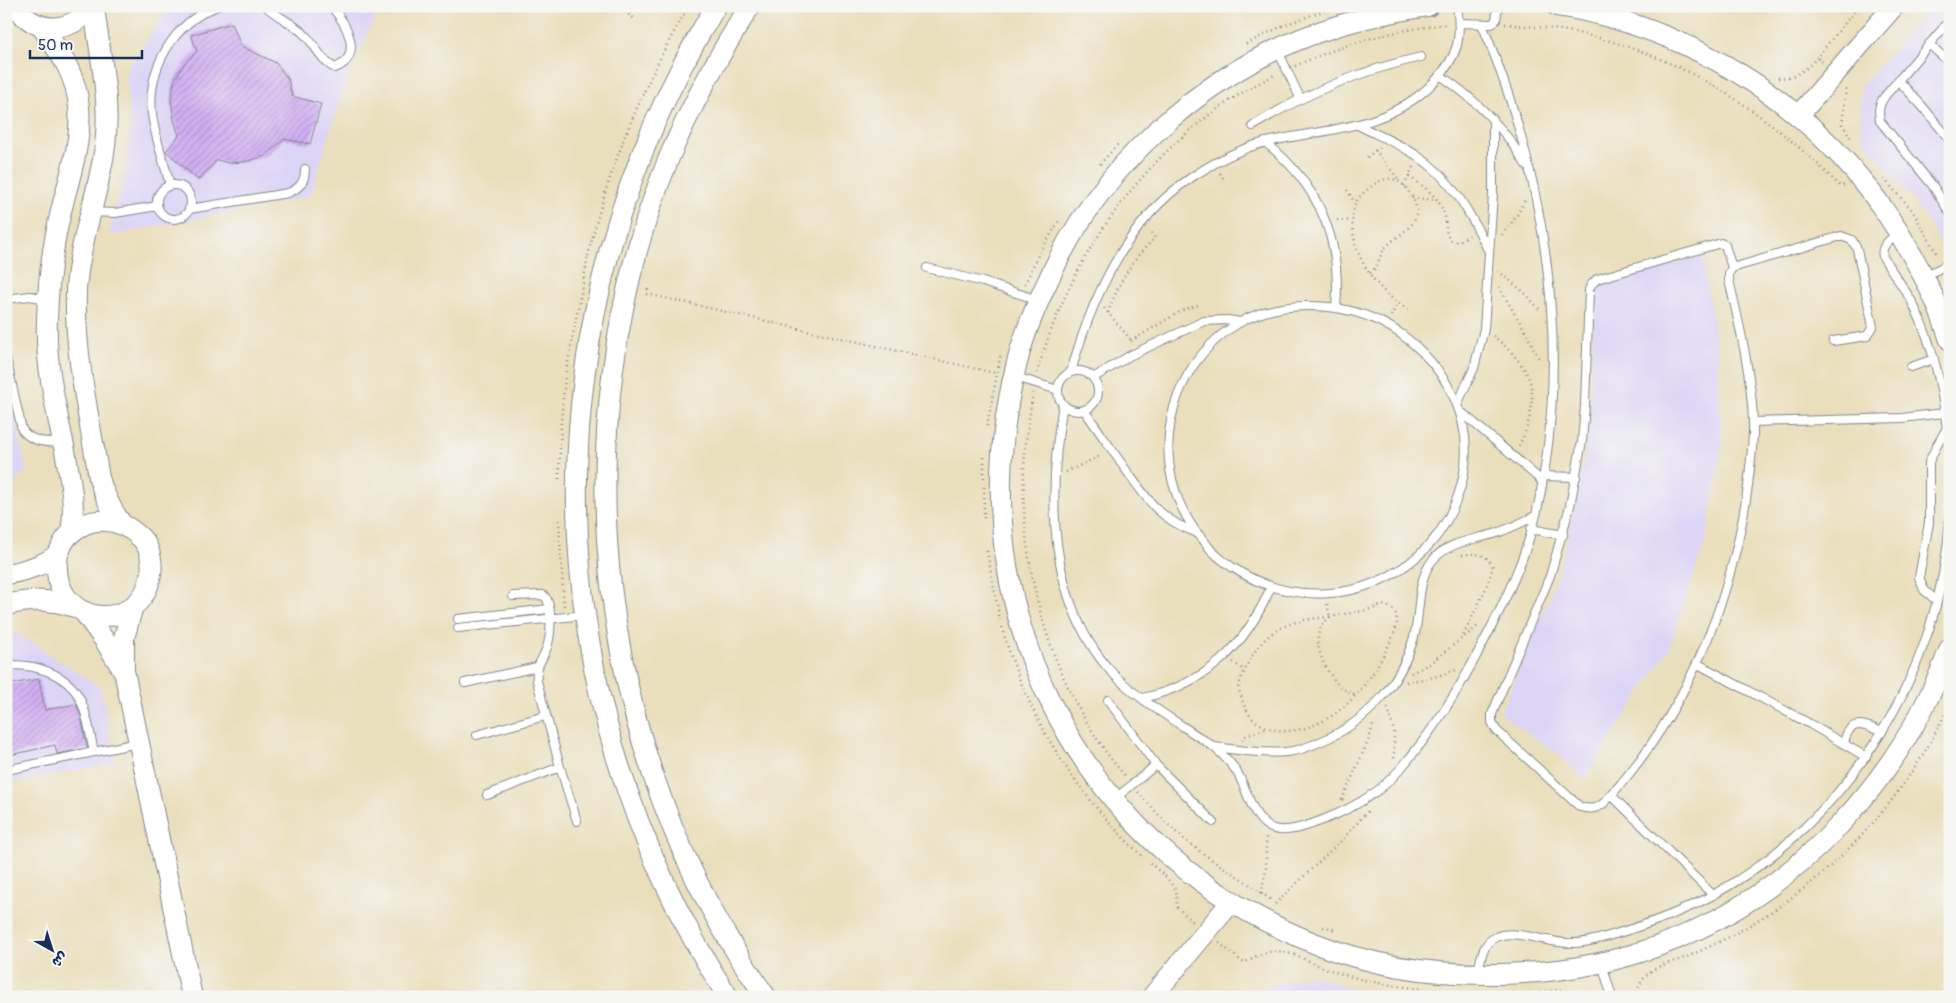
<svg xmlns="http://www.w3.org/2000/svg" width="1956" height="1003" viewBox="0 0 1956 1003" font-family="Pangolin,'Playpen Sans Arabic',sans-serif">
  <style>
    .built { fill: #ddd5f6 }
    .building { fill: url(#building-hatch) }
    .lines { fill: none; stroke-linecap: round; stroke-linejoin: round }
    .service-casing { stroke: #82878d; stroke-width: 10 }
    .tertiary-casing { stroke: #82878d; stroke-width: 22 }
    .path { stroke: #82878d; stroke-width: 2.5; stroke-dasharray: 1 4; stroke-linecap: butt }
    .service { stroke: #fff; stroke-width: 8 }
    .tertiary { stroke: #fff; stroke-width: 20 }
  </style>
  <defs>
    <pattern id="building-hatch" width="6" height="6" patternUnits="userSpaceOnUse" patternTransform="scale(1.25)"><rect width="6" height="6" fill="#d3b0f3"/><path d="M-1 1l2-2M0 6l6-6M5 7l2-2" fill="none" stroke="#aa90c8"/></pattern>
  </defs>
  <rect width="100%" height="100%" fill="#f6f6f2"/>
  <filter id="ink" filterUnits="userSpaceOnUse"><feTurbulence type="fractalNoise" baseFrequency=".02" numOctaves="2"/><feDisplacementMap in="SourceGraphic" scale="10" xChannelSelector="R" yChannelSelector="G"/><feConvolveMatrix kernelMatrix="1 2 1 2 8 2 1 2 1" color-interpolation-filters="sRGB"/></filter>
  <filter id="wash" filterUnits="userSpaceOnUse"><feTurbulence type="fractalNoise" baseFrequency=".0096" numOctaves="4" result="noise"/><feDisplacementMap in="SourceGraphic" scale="20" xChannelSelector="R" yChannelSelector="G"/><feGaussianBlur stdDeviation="1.12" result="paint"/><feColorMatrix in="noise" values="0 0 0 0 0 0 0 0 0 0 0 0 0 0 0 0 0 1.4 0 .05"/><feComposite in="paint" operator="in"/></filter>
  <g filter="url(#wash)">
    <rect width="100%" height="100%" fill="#eadfbc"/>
    <g class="built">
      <path d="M170,6H380L348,75L310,196L109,236L127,165L130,127L126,71Z"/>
      <path d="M1932,6H1950V257L1914,201L1861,136V86Z"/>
      <path d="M1702,255L1717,348L1722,446L1707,536L1668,651L1584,779L1559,755L1500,714L1547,604L1560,567L1568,535L1580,482L1590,418L1594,286Z"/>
      <path d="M6,350L11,394L26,469L6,497Z"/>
      <path d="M18,634L101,688L115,763L6,784V637Z"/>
      <path d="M1314,976L1364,993L1387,997H1252L1262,987Z"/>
    </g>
    <g id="blocks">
      <g class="building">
        <path d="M232,23L241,46L276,63L288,79L292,96L321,104L310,144L284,139L265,156L244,162L228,163L217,160L198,180L166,151L179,136L174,120L171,101L174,81L184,64L197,51L191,35Z"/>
        <path d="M39,679L45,710L76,704L81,716L87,748L57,754L55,745L6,756V685Z"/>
      </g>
    </g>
  </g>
  <g filter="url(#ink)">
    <use href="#blocks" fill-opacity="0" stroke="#82878d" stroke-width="1"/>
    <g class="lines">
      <g class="service-casing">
        <g id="service">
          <path d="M266,6C276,17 294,23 305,35C316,46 322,62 335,68C365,56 346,23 331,6"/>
          <path d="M1950,20L1885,96C1879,104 1878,110 1880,121L1933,186L1950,213"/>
          <path d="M1460,23L1492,24L1496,20L1498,6"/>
          <path d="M1929,44L1950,63"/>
          <path d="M1278,51L1300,98"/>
          <path d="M1440,75C1475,99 1505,128 1526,165"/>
          <path d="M1898,80L1922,106L1950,140"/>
          <path d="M1358,125C1377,135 1398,143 1416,155C1451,177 1471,214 1488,250"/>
          <path d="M1253,126C1306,92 1360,71 1421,57"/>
          <path d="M1265,142C1319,185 1342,239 1336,308"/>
          <path d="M170,185C164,162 155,138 152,114C147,67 174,23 217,6"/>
          <circle cx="174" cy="202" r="17"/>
          <path d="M189,209L288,193C300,188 305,182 305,169"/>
          <path d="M92,212L115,213L157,206"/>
          <path d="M1898,233C1890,240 1880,245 1883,257C1892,272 1903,286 1912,302C1937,350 1945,404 1950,457"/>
          <path d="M927,268L983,282L1038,300"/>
          <path d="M1732,268L1725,245L1721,243L1597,279L1591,285L1589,290L1585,405L1582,441L1570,506L1550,576L1492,714V722L1496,730L1580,807C1590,810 1596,809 1604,803C1685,716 1732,603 1748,486C1750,465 1754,443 1753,422C1752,377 1739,323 1729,280V273L1732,268L1841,236L1852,240L1857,249L1873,327L1867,336L1833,341"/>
          <path d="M1925,276L1950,263"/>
          <path d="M6,299L30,296L46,299"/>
          <path d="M6,358L22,430C33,443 46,442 62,443"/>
          <path d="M1911,367L1934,359"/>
          <circle cx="1078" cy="391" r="20"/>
          <path d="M1071,372C1091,300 1127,220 1192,177C1215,162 1240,148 1267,142C1328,128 1387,130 1434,82C1458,57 1462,39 1457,6"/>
          <path d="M1016,377L1058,390"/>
          <path d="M1093,378L1131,355L1204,321L1228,320L1240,322"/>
          <path d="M1063,404C1048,491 1047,595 1107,667C1136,700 1178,722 1214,747C1223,755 1232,763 1238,774C1248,791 1253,823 1274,829C1296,836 1353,808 1371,795C1383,788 1393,777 1402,767C1434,730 1460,688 1482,645C1504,604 1525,560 1536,515C1573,351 1546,177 1482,24"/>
          <path d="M1457,405L1474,368L1484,329L1493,194V119"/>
          <path d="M1084,410C1100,432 1115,455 1131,477C1140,489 1148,501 1159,511C1166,517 1173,522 1181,526C1186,529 1192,530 1197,533C1202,537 1206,544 1211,550C1217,556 1224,562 1232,567C1290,606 1366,602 1419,555C1451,527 1470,479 1465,437C1461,403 1445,375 1421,351C1396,326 1364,311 1329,307C1299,304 1266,307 1239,323C1181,356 1154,430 1176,493C1180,507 1188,520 1196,532"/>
          <path d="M1459,410L1542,481"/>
          <path d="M1753,422L1902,418L1944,413"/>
          <path d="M1543,476L1576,477"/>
          <path d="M1531,529L1563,535"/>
          <path d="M513,596L543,595C553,601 551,633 548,644C544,659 535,664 537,681L560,767L577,821"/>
          <path d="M1937,601L1924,590L1919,577L1929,523V462L1936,447L1947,428"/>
          <path d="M458,619L549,609"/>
          <path d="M458,628L585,615"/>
          <path d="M1698,664L1810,724L1866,757"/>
          <path d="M6,666C32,662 68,674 80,699C88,715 90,735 94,752L6,770"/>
          <path d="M465,683L537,667"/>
          <path d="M1143,698C1208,683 1245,647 1271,587"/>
          <path d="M1108,700L1156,765L1213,822"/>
          <path d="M477,735L545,716"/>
          <path d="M1844,743C1849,718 1863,724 1882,732"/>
          <path d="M1214,747C1238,750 1262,754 1286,752C1298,751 1311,746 1322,741C1368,721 1400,685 1414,637C1421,613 1416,581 1432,561C1448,541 1475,540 1497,533C1511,528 1523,522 1535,516"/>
          <path d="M94,752L138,743"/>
          <path d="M487,795L560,767"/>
          <path d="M1611,795L1713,895"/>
          <path d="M1117,797L1156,765"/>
          <path d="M1602,964L1612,997"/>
          <path d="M1478,972C1481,959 1482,943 1496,937C1515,928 1552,945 1574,943C1588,943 1602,938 1615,934C1649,924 1682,912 1713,895C1849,820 1942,671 1950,516"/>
          <path d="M1281,997L1287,995L1311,997"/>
        </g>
      </g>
      <g class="tertiary-casing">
        <g id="tertiary">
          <path d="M15,6C38,36 70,33 94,6"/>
          <path d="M94,6C99,52 111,99 105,146C99,194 79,241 76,290C74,353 89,416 99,478C104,495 111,509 121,523"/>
          <path d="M716,6C526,317 531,691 728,997"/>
          <path d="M750,6C718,56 691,106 668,160C557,432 596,758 766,997"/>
          <path d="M1428,6C1397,11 1367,17 1337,26C1219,62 1112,152 1057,262C1043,290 1030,318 1021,348C949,595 1075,849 1314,943C1371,966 1436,975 1498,974C1553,973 1609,965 1661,945C1796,894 1900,781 1950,648"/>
          <path d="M1557,6C1595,11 1632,23 1667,37C1775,82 1857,154 1913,257C1928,283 1941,311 1950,340"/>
          <path d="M41,26C60,53 76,73 79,107C82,142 69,178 61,211C52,247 48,283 47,320C45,364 56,408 65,451C70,479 76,504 71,533"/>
          <path d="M1798,116L1894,6"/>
          <path d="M6,574C20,572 50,564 58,553C61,550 61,546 63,543C70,531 84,522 98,521C115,519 129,526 141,538C150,547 153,562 151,574C141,638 46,627 58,554"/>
          <path d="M6,605C31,599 50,599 75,607"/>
          <path d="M133,606L124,638V671L192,997"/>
          <path d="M84,612L105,641L123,670"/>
          <path d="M1152,997L1232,901"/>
        </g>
      </g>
      <g class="path">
        <path d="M616,6L635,19"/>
        <path d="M1505,24C1536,27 1566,29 1595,37C1694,63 1770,115 1841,187L1844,185"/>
        <path d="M1246,44L1282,26L1328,9"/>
        <path d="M1822,62L1817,57L1859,6"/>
        <path d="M1295,66C1346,43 1393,30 1448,24"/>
        <path d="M1778,78C1795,78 1807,70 1817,57"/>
        <path d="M1846,89L1842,124L1852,140"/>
        <path d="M1375,150L1399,180"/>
        <path d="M1367,157L1380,147"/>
        <path d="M1100,164L1120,142"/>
        <path d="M1220,173L1224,179"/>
        <path d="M1409,177C1424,186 1441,198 1445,217C1446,226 1445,233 1450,240L1458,242L1469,235"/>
        <path d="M1884,179L1912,210L1938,256"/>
        <path d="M1404,186L1413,167"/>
        <path d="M1347,190L1355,203"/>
        <path d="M1412,198L1437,200"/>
        <path d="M1337,220L1351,221"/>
        <path d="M1502,235L1516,217L1525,200"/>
        <path d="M588,256C607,171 644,81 689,6"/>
        <path d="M1498,271L1526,294L1540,310"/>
        <path d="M1370,273C1379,267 1379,256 1385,248C1394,237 1413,229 1417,215C1418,209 1415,203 1412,197C1399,174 1386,174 1367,190C1362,194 1357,198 1355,205C1351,218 1352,229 1355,242C1362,271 1385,297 1411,311"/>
        <path d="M1025,284L1038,255L1059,221"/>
        <path d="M1499,287L1524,329L1540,361"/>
        <path d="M648,289L647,294L995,373"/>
        <path d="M1104,308L1131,340"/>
        <path d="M1108,313C1118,283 1132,260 1155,238L1149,230"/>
        <path d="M1391,316L1398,303"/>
        <path d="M1493,336C1507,347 1524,363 1530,382C1536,401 1528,430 1518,447"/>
        <path d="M1131,341L1181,311L1201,304"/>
        <path d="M566,372L588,256"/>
        <path d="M1037,373C1072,248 1157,131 1277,74"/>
        <path d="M1033,393C1029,418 1025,443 1024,469C1020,565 1047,667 1102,746C1109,757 1117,766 1125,776"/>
        <path d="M987,426L1001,353"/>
        <path d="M1066,472L1102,455"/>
        <path d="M559,479L561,423L565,377"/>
        <path d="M984,518V454"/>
        <path d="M559,520L564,607"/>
        <path d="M987,551L1000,620"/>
        <path d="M1462,555C1476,553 1487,553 1493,567L1486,588L1462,638"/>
        <path d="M1327,604L1330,617"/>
        <path d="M1330,617C1276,620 1255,638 1238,688C1242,699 1245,710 1253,719C1262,727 1276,731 1288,731C1333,728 1366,690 1385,652C1390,643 1397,630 1397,620C1397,611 1390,606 1383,605C1374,608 1365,611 1356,612C1349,614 1337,614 1330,618C1303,633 1327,678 1345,690C1348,692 1352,693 1356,695"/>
        <path d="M1002,627C1026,716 1076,794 1142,856"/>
        <path d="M1233,662L1244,670"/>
        <path d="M1411,673L1429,664L1478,626"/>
        <path d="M1406,682L1434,677L1456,670"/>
        <path d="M1388,708L1394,732V759"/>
        <path d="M1242,740L1246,736L1267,728"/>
        <path d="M1138,792C1155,812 1173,831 1194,847C1219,866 1246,880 1271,900"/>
        <path d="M1342,800L1369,739L1374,722"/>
        <path d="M1150,863L1166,877L1176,890L1177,907L1193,922"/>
        <path d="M1261,893L1266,870V837"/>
        <path d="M1275,904L1342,840L1368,811"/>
        <path d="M1323,927H1327L1337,931"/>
        <path d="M1219,943L1244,963C1255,956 1269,949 1283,952C1299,955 1315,965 1330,970C1360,981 1392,986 1424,989"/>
        <path d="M1486,993C1498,994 1510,996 1522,995C1542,994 1565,984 1583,997"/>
        <path d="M1635,997C1638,986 1644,975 1654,969C1665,963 1678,961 1689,956C1711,946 1733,936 1753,923C1838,873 1910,793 1950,703"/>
      </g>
      <use href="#service" class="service"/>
      <use href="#tertiary" class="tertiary"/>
    </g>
  </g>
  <rect width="1956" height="1003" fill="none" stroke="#f6f6f2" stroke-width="25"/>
  <g transform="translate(52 950) rotate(141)" stroke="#f6f6f2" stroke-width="4" paint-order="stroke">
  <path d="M0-4L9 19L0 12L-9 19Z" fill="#1b2f5e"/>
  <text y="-8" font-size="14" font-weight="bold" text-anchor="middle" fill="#1b2f5e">ش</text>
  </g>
  <path d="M30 50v8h112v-8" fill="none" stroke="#1b2f5e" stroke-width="2.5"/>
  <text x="38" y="50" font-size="15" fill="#1b2f5e" stroke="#f6f6f2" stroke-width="4" paint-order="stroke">50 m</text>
</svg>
